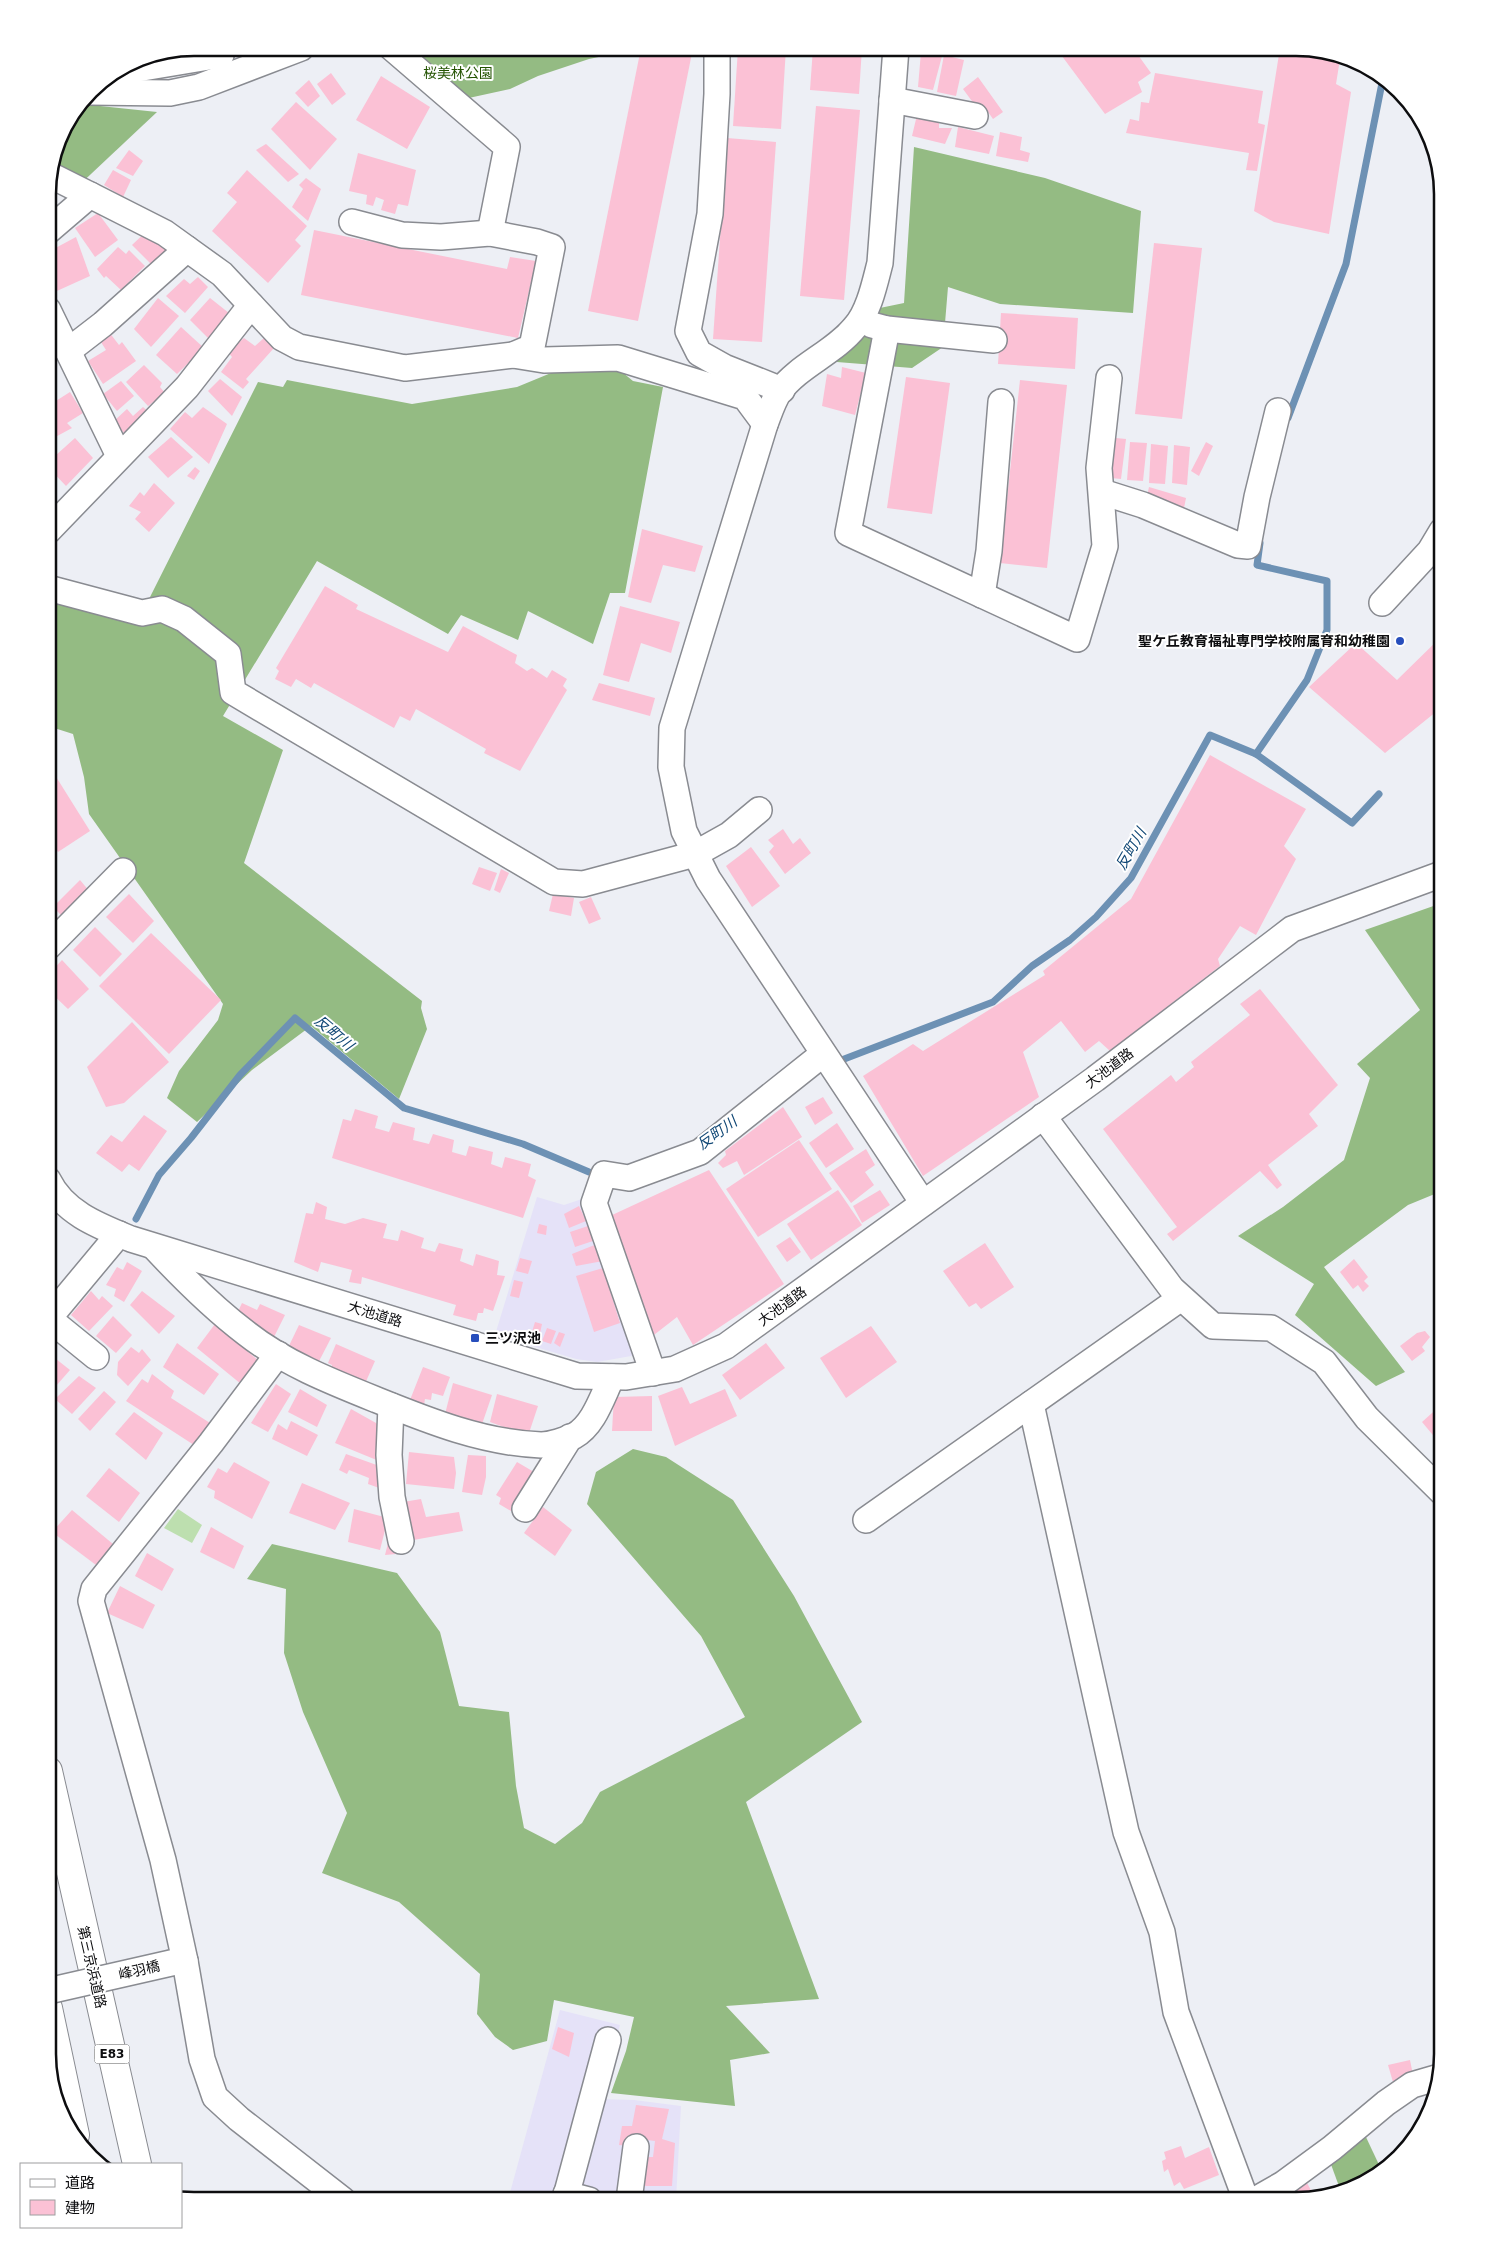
<svg xmlns="http://www.w3.org/2000/svg" width="1490" height="2248" viewBox="0 0 1490 2248" font-family="'DejaVu Sans','Noto Sans JP',sans-serif">
  <style>
    .industrial { fill: #e5e2f8 }
    .green { fill: #bddfaf }
    .forest { fill: #94bb83 }
    .lines { fill: none; stroke-linecap: round; stroke-linejoin: round }
    .stream { stroke: #6d91b4; stroke-width: 7 }
    .building { fill: #fbc1d5 }
    .minor-casing { stroke: #898b91; stroke-width: 28 }
    .highway-casing { stroke: #898b91; stroke-width: 30 }
    .minor { stroke: #fff; stroke-width: 25 }
    .highway { stroke: #fff; stroke-width: 28 }
    .minor-bridge-casing { stroke: #898b91; stroke-width: 28; stroke-linecap: butt }
    .minor-bridge { stroke: #fff; stroke-width: 25 }
    .poi-dot { fill: #274ebc; stroke: #fff; stroke-width: 2 }
    .labels { text-anchor: middle; stroke-width: 4; stroke-linejoin: round; paint-order: stroke }
    .shield { fill: #fff; stroke: #565657; stroke-width: 1 }
    .shield-label { font-size: 12px; font-weight: bold; fill: #0d0d0f }
    .park-label { font-size: 14px; fill: #235300; stroke: #fff }
    .poi-label { font-size: 14px; font-weight: bold; fill: #0d0d0f; stroke: #fff; text-anchor: end }
    .street-label { font-size: 14px; fill: #0d0d0f; stroke: #fff }
    .water-label { font-size: 15px; font-style: italic; fill: #104775; stroke: #fff }
    .rim { fill: none; stroke: #0d0d0f; stroke-width: 2.5 }
  </style>
  <rect width="100%" height="100%" fill="#edeff5"/>
  <g class="industrial">
    <path d="M537,1197L564,1205L582,1199L637,1355L597,1362L576,1359L495,1335Z"/>
    <path d="M560,2010L620,2025L600,2099L634,2100L681,2106L676,2200H508Z"/>
  </g>
  <path class="green" d="M178,1509L202,1525L192,1543L164,1528Z"/>
  <g class="forest">
    <path d="M372,48H623V52L589,59L538,76L510,89L455,101Z"/>
    <path d="M81,104L157,112L75,189L52,167L59,138Z"/>
    <path d="M914,147L1045,178L1141,211L1133,313L1000,304L948,287L943,347L912,368L837,362L838,352L875,309L904,303Z"/>
    <path d="M601,368L622,372L633,381L663,387L625,593H610L593,644L528,611L518,640L461,615L448,634L317,561L223,716L283,750L244,863L422,1001L421,1008L427,1029L399,1099L311,1026L252,1070L197,1122L167,1098L179,1071L218,1020L223,1004L89,814L84,777L73,734L48,726V596L145,607L258,382L283,387L287,380L412,404L517,387L551,373Z"/>
    <path d="M1442,903V1191L1408,1205L1324,1267L1405,1372L1376,1386L1295,1315L1314,1284L1238,1236L1283,1207L1344,1160L1370,1078L1357,1064L1420,1010L1365,930Z"/>
    <path d="M633,1449L666,1457L733,1500L794,1596L862,1722L746,1802L819,1999L726,2006L770,2053L730,2060L735,2106L611,2093L626,2051L634,2017L554,2000L547,2041L513,2050L495,2037L477,2014L480,1974L399,1902L322,1873L347,1813L303,1712L284,1653L286,1589L247,1579L272,1544L397,1573L440,1632L459,1706L509,1712L516,1786L524,1828L555,1844L582,1823L600,1792L745,1717L701,1636L587,1504L596,1472Z"/>
    <path d="M1365,2135L1381,2169L1369,2181L1340,2189L1329,2159Z"/>
  </g>
  <g class="lines">
    <g class="stream">
      <path d="M1288,418L1346,264L1383,78"/>
      <path d="M1256,754L1307,680L1327,630V581L1257,565L1260,543"/>
      <path d="M839,1061L993,1002L1032,966L1070,940L1096,917L1131,878L1210,735L1256,754L1352,823L1379,794"/>
      <path d="M136,1219L159,1175L191,1138L240,1075L295,1018L404,1108L523,1144L589,1172"/>
    </g>
  </g>
  <g class="building">
    <path d="M641,48H693L638,321L588,311Z"/>
    <path d="M738,48H786L781,129L733,126Z"/>
    <path d="M813,48H862L859,94L810,90Z"/>
    <path d="M1056,48H1133L1151,73L1138,82L1142,92L1105,114Z"/>
    <path d="M1280,48H1305L1340,59L1336,84L1351,92L1329,234L1274,222L1254,211Z"/>
    <path d="M921,52L942,56L933,90L918,87Z"/>
    <path d="M944,55L964,60L956,96L937,92Z"/>
    <path d="M331,73L346,94L332,105L317,84Z"/>
    <path d="M1155,73L1263,91L1258,123L1265,125L1257,171L1246,170L1249,153L1126,133L1130,119L1139,121L1141,102L1149,103Z"/>
    <path d="M381,76L430,107L407,149L356,120Z"/>
    <path d="M978,77L1003,112L993,119L986,109L977,108L963,89Z"/>
    <path d="M309,80L320,96L308,107L295,93Z"/>
    <path d="M296,102L337,139L310,170L271,129Z"/>
    <path d="M816,106L860,110L844,300L800,296Z"/>
    <path d="M917,115L939,120V128H952L945,144L912,136Z"/>
    <path d="M958,127L994,136L989,154L955,147Z"/>
    <path d="M1000,132L1022,137L1020,150L1030,153L1028,162L996,156Z"/>
    <path d="M727,138L776,142L762,342L713,339Z"/>
    <path d="M266,144L299,174L288,182L256,150Z"/>
    <path d="M129,150L143,161L133,176L116,168Z"/>
    <path d="M358,153L416,170L408,206L398,204L395,214L381,210L384,200L376,197L373,206L366,204L367,195L349,191Z"/>
    <path d="M113,170L131,180L123,197L104,185Z"/>
    <path d="M247,170L307,226L295,240L301,246L268,283L212,231L237,202L227,193Z"/>
    <path d="M306,178L321,189L308,221L292,207L303,189L299,185Z"/>
    <path d="M98,213L118,240L95,257L75,228Z"/>
    <path d="M148,230L170,250L154,267L132,245Z"/>
    <path d="M314,230L507,269L510,257L536,261L518,338L301,295Z"/>
    <path d="M76,237L90,276L48,295V252Z"/>
    <path d="M1154,243L1202,248L1182,419L1135,414Z"/>
    <path d="M118,247L126,254L129,250L145,266L121,290L106,276L104,278L97,269Z"/>
    <path d="M198,277L208,287L185,313L166,296L184,279L190,284Z"/>
    <path d="M158,298L179,316L151,347L134,329Z"/>
    <path d="M210,298L234,317L209,339L190,320Z"/>
    <path d="M1001,313L1078,318L1075,369L998,364Z"/>
    <path d="M181,327L204,348L177,374L156,355Z"/>
    <path d="M109,332L119,345L122,342L136,361L103,384L88,361L106,350L99,339Z"/>
    <path d="M244,338L255,346L264,338L274,348L246,379L249,382L243,389L221,372L232,357L228,352Z"/>
    <path d="M144,365L162,383L160,387L165,393L148,406L126,382Z"/>
    <path d="M842,367L866,373L855,415L822,406L827,374L841,378Z"/>
    <path d="M906,377L950,383L932,514L887,508Z"/>
    <path d="M220,379L242,397L232,416L208,391Z"/>
    <path d="M1020,380L1067,385L1047,568L1000,563Z"/>
    <path d="M121,381L134,396L117,411L103,394Z"/>
    <path d="M70,392L83,413L67,423L72,428L48,441V406Z"/>
    <path d="M143,407L152,415L128,438L114,421L127,409L133,416Z"/>
    <path d="M203,407L227,424L209,464L170,429L185,412L192,418Z"/>
    <path d="M171,437L193,457L168,478L148,457Z"/>
    <path d="M75,438L93,458L66,486L48,467V453L51,450L55,456Z"/>
    <path d="M1116,438L1126,439L1121,479L1111,478Z"/>
    <path d="M1130,442L1147,443L1143,481L1127,480Z"/>
    <path d="M1206,442L1213,446L1199,476L1191,471Z"/>
    <path d="M1151,444L1168,446L1165,484L1149,483Z"/>
    <path d="M1174,445L1190,447L1187,485L1172,483Z"/>
    <path d="M195,467L200,471L194,480L187,476Z"/>
    <path d="M154,483L175,503L149,532L135,519L141,512L129,506L140,492L144,496Z"/>
    <path d="M1149,487L1186,498L1184,508L1147,496Z"/>
    <path d="M48,491L57,499L48,512Z"/>
    <path d="M642,529L703,546L695,572L663,565L651,603L628,597Z"/>
    <path d="M325,586L358,605L356,609L448,652L463,626L517,655L515,663L527,671L532,668L547,678L552,670L567,679L563,686L567,690L520,771L484,753L486,749L416,709L410,721L400,716L394,728L314,683L311,688L296,679L291,687L275,679L279,671L276,668Z"/>
    <path d="M620,606L680,622L671,653L641,643L629,682L603,675Z"/>
    <path d="M1442,636V707L1385,753L1309,687L1356,643L1397,680Z"/>
    <path d="M599,683L655,698L650,716L592,700Z"/>
    <path d="M1210,755L1306,809L1284,846L1296,859L1256,935L1240,926L1218,959L1220,966L1110,1051L1099,1041L1085,1052L1061,1021L1023,1052L1039,1097L923,1176L863,1076L913,1044L923,1051L1045,975L1043,971L1131,899Z"/>
    <path d="M48,764L90,831L58,852L48,836Z"/>
    <path d="M783,829L793,844L800,838L811,853L785,874L769,852L774,846L768,840Z"/>
    <path d="M751,847L780,886L752,907L726,866Z"/>
    <path d="M479,867L497,873L490,891L472,884Z"/>
    <path d="M501,869L509,873L500,893L494,890Z"/>
    <path d="M80,880L90,892L65,919L53,907Z"/>
    <path d="M129,894L154,921L133,943L106,917Z"/>
    <path d="M553,894L574,898L571,916L549,911Z"/>
    <path d="M591,897L601,919L589,924L579,902Z"/>
    <path d="M48,907L59,919L48,931Z"/>
    <path d="M95,927L122,954L100,977L73,950Z"/>
    <path d="M151,933L221,1000L169,1054L99,986Z"/>
    <path d="M62,960L89,989L68,1009L48,990V975Z"/>
    <path d="M1260,989L1338,1085L1309,1114L1318,1126L1268,1165L1282,1185L1277,1189L1260,1171L1173,1241L1167,1234L1177,1227L1103,1129L1171,1075L1176,1082L1194,1067L1191,1062L1250,1015L1240,1004Z"/>
    <path d="M132,1022L169,1062L124,1103L106,1107L87,1067Z"/>
    <path d="M823,1097L833,1113L815,1125L805,1107Z"/>
    <path d="M783,1107L802,1137L744,1175L737,1161L723,1168L718,1163L726,1155L725,1151Z"/>
    <path d="M355,1109L378,1116L375,1128L389,1132L393,1122L415,1128L413,1140L429,1144L433,1134L454,1140L452,1152L466,1156L469,1146L493,1152L491,1164L502,1168L505,1157L531,1164L528,1176L536,1180L523,1218L332,1158L343,1119L351,1121Z"/>
    <path d="M144,1115L167,1131L139,1171L129,1164L122,1172L96,1153L111,1135L122,1142Z"/>
    <path d="M837,1123L854,1149L826,1168L809,1143Z"/>
    <path d="M799,1140L832,1189L758,1237L726,1189Z"/>
    <path d="M866,1149L875,1165L865,1172L874,1185L851,1203L829,1173Z"/>
    <path d="M709,1170L784,1284L693,1345L677,1317L650,1338L610,1216Z"/>
    <path d="M838,1190L862,1225L811,1260L787,1224Z"/>
    <path d="M880,1190L890,1205L862,1223L853,1206Z"/>
    <path d="M316,1202L327,1207L325,1219L345,1224L363,1218L387,1224L383,1238L398,1241L401,1230L424,1238L421,1248L435,1252L439,1243L463,1249L460,1261L473,1266L476,1254L499,1261L497,1275L505,1276L493,1311L484,1308L483,1313H478L476,1321L453,1315L456,1305L362,1277L361,1284L349,1282L352,1270L321,1262L318,1272L294,1262L306,1213L313,1214Z"/>
    <path d="M579,1206L586,1221L569,1228L564,1214Z"/>
    <path d="M539,1224L547,1226L546,1235L537,1233Z"/>
    <path d="M591,1225L596,1240L575,1247L570,1232Z"/>
    <path d="M790,1237L801,1252L787,1262L776,1246Z"/>
    <path d="M985,1243L1014,1287L981,1309L976,1303L969,1307L943,1271Z"/>
    <path d="M597,1244L603,1261L576,1266L572,1254Z"/>
    <path d="M520,1258L532,1261L528,1274L516,1271Z"/>
    <path d="M1354,1259L1368,1277L1364,1281L1369,1286L1363,1292L1358,1285L1353,1289L1340,1272Z"/>
    <path d="M127,1262L142,1271L124,1302L114,1296L116,1289L106,1285L117,1267L123,1270Z"/>
    <path d="M603,1268L620,1323L594,1332L576,1276Z"/>
    <path d="M514,1280L523,1282L519,1298L510,1296Z"/>
    <path d="M91,1291L99,1300L102,1296L113,1306L89,1331L71,1315Z"/>
    <path d="M142,1291L175,1316L159,1334L130,1305Z"/>
    <path d="M242,1303L257,1310L260,1304L285,1315L271,1343L235,1318Z"/>
    <path d="M113,1316L132,1335L116,1353L96,1336Z"/>
    <path d="M535,1322L542,1324L539,1338L531,1335Z"/>
    <path d="M215,1324L259,1361L241,1384L197,1348Z"/>
    <path d="M299,1325L331,1338L316,1367L286,1352Z"/>
    <path d="M871,1326L897,1362L846,1398L820,1358Z"/>
    <path d="M547,1328L556,1331L551,1344L542,1341Z"/>
    <path d="M1425,1331L1430,1337L1422,1347L1425,1351L1412,1361L1400,1346L1417,1333Z"/>
    <path d="M559,1332L565,1334L560,1347L554,1343Z"/>
    <path d="M177,1343L219,1374L204,1395L163,1367Z"/>
    <path d="M766,1343L785,1368L740,1400L722,1375Z"/>
    <path d="M336,1344L375,1361L364,1386L331,1372L332,1365L328,1363Z"/>
    <path d="M131,1347L139,1353L142,1349L151,1360L128,1386L117,1375L118,1362Z"/>
    <path d="M51,1355L70,1370L49,1394L48,1359Z"/>
    <path d="M423,1367L450,1377L443,1396L432,1393L431,1400L425,1399L424,1405L410,1400Z"/>
    <path d="M152,1374L174,1391L171,1398L210,1423L194,1445L126,1401L142,1379L148,1383Z"/>
    <path d="M79,1376L96,1388L72,1414L55,1399Z"/>
    <path d="M453,1383L492,1395L481,1427L445,1414Z"/>
    <path d="M276,1384L291,1394L268,1432L251,1423Z"/>
    <path d="M682,1387L690,1404L725,1389L737,1416L675,1446L658,1396Z"/>
    <path d="M300,1389L327,1405L317,1427L288,1412Z"/>
    <path d="M104,1391L116,1402L90,1431L78,1419Z"/>
    <path d="M497,1394L538,1406L528,1436L490,1422Z"/>
    <path d="M652,1396V1431H612L614,1397Z"/>
    <path d="M1442,1404V1446L1422,1422Z"/>
    <path d="M351,1409L376,1423L382,1429L379,1461L335,1443Z"/>
    <path d="M134,1412L163,1433L146,1460L115,1434Z"/>
    <path d="M291,1421L318,1435L307,1456L272,1439L278,1424L287,1430Z"/>
    <path d="M409,1452L454,1457L456,1473L454,1489L406,1484Z"/>
    <path d="M346,1454L385,1468L382,1489L368,1484L369,1478L349,1470L347,1474L339,1470Z"/>
    <path d="M468,1455L486,1456V1477L482,1495L462,1492Z"/>
    <path d="M234,1462L270,1482L252,1519L214,1498L215,1491L207,1487L218,1468L227,1473Z"/>
    <path d="M517,1462L534,1472L511,1511L499,1504L501,1498L496,1495Z"/>
    <path d="M109,1468L140,1493L119,1522L86,1496Z"/>
    <path d="M302,1483L350,1503L335,1530L289,1513Z"/>
    <path d="M421,1499L426,1517L459,1512L463,1531L408,1541L403,1502Z"/>
    <path d="M543,1507L572,1530L555,1556L524,1533Z"/>
    <path d="M354,1509L388,1518L380,1550L348,1542Z"/>
    <path d="M72,1510L113,1544L96,1565L52,1532Z"/>
    <path d="M211,1527L244,1546L234,1569L200,1552Z"/>
    <path d="M388,1543H395L396,1554L385,1555Z"/>
    <path d="M147,1553L174,1569L162,1591L135,1576Z"/>
    <path d="M120,1586L155,1605L143,1629L107,1613Z"/>
    <path d="M558,2027L574,2033L569,2057L552,2049Z"/>
    <path d="M1410,2060L1413,2075L1393,2082L1388,2065Z"/>
    <path d="M636,2105L669,2109L662,2139L675,2143L672,2186H640L642,2157H653L655,2141L631,2138L629,2146L619,2145L622,2126H632Z"/>
    <path d="M1181,2146L1185,2158L1209,2147L1219,2175L1184,2189L1180,2182L1174,2186L1168,2169L1164,2172L1162,2161L1166,2159L1164,2152Z"/>
    <path d="M1306,2181L1314,2196L1298,2200L1291,2190Z"/>
  </g>
  <g class="lines">
    <g class="minor-casing">
      <g id="minor">
        <path d="M392,48L507,147L490,233"/>
        <path d="M717,48V94L710,214L688,331L699,353L724,367L782,390"/>
        <path d="M896,48L880,263C875,282 869,312 855,327C834,353 799,365 779,392C773,401 769,414 765,424L672,728L671,767L684,831L708,879L923,1203"/>
        <path d="M119,72L221,55"/>
        <path d="M89,92L170,93L199,87L301,48"/>
        <path d="M892,100L975,116"/>
        <path d="M50,175L90,195"/>
        <path d="M48,231L90,195L165,233L222,274L282,338L299,347L405,368L513,355L532,347L552,247L537,242L490,233L441,237L402,235L352,222"/>
        <path d="M48,310L119,456"/>
        <path d="M872,325L887,329L994,340"/>
        <path d="M887,329L848,533L1077,639L1105,546L1099,468L1109,378"/>
        <path d="M68,351L103,324L187,249"/>
        <path d="M513,355L544,360L618,358L745,397L765,424"/>
        <path d="M1102,492L1143,505L1238,545L1248,546L1257,497L1278,411"/>
        <path d="M48,531L187,387L251,305"/>
        <path d="M48,588L142,613L162,609L184,619L228,654L233,692L554,882L583,884L695,854L729,835L759,810"/>
        <path d="M982,595L989,551L1001,402"/>
        <path d="M1382,603L1430,551L1442,531"/>
        <path d="M48,947L123,871"/>
        <path d="M1043,1116L1172,1289L1213,1326L1271,1328L1324,1362L1367,1418L1442,1492"/>
        <path d="M48,1180C64,1213 99,1226 131,1239L577,1376L626,1377L675,1369L726,1346L1095,1079L1292,929L1442,874"/>
        <path d="M155,1248C183,1278 213,1308 246,1333C284,1363 332,1382 377,1400C429,1421 484,1443 541,1445C550,1445 566,1440 574,1436C594,1425 602,1397 612,1377"/>
        <path d="M48,1318L96,1357"/>
        <path d="M49,1318L119,1234"/>
        <path d="M653,1373L594,1203L604,1174L629,1178L700,1152L823,1054"/>
        <path d="M1031,1404L1126,1832L1162,1932L1176,2012L1246,2200"/>
        <path d="M391,1406L389,1455L392,1497L401,1541"/>
        <path d="M525,1509L570,1437"/>
        <path d="M866,1520L1181,1298"/>
        <path d="M185,1961L163,1860L91,1601L94,1589L211,1443L278,1354"/>
        <path d="M171,1963L185,1961L202,2059L215,2097L239,2119L343,2200"/>
        <path d="M566,2194L589,2200"/>
        <path d="M565,2200L608,2040"/>
        <path d="M629,2200L636,2147"/>
        <path d="M1255,2200L1283,2184L1332,2148L1386,2103L1412,2085L1436,2078"/>
      </g>
    </g>
    <g class="highway-casing">
      <g id="highway">
        <path d="M48,1771L137,2164"/>
        <path d="M48,2008L75,2135"/>
      </g>
    </g>
    <use href="#minor" class="minor"/>
    <use href="#highway" class="highway"/>
    <g class="minor-bridge-casing">
      <path id="minor-bridge" d="M48,1991L171,1963"/>
    </g>
    <use href="#minor-bridge" class="minor-bridge"/>
  </g>
  <g class="poi-dot">
    <circle cx="1400" cy="641" r="5"/>
    <rect x="470" y="1333" width="10" height="10" rx="2.5"/>
  </g>
  <g class="labels">
    <rect class="shield" x="94.5" y="2044.5" width="35" height="19" rx="4"/>
    <g class="shield-label">
      <text x="112" y="2058">E83</text>
    </g>
    <g class="park-label">
      <text x="458" y="78">桜美林公園</text>
    </g>
    <g class="poi-label">
      <text x="1390" y="646">聖ケ丘教育福祉専門学校附属育和幼稚園</text>
      <text x="485" y="1343" text-anchor="start">三ツ沢池</text>
    </g>
    <g class="street-label">
      <text transform="translate(1109 1068) rotate(-37)" y="5">大池道路</text>
      <text transform="translate(782 1306) rotate(-36)" y="5">大池道路</text>
      <text transform="translate(375 1314) rotate(17)" y="5">大池道路</text>
      <text transform="translate(92 1967) rotate(77)" y="5">第三京浜道路</text>
      <text transform="translate(139 1970) rotate(-13)" y="5">峰羽橋</text>
    </g>
    <g class="water-label">
      <text transform="translate(1131 849) rotate(-60)" y="5">反町川</text>
      <text transform="translate(334 1033) rotate(40)" y="5">反町川</text>
      <text transform="translate(717 1133) rotate(-36)" y="5">反町川</text>
    </g>
  </g>
  <path d="M0 0H1490V2248H0ZM194 56H1296A138 138 0 0 1 1434 194V2054A138 138 0 0 1 1296 2192H194A138 138 0 0 1 56 2054V194A138 138 0 0 1 194 56Z" fill="#fff" fill-rule="evenodd"/>
  <path class="rim" d="M194 56H1296A138 138 0 0 1 1434 194V2054A138 138 0 0 1 1296 2192H194A138 138 0 0 1 56 2054V194A138 138 0 0 1 194 56Z"/>
  <rect x="20" y="2163" width="162" height="65" fill="#ffffff" stroke="#9e9e9f"/>
  <rect x="30" y="2179" width="25" height="8" fill="#ffffff" stroke="#9e9e9f"/>
  <text x="65" y="2188" font-size="15" fill="#0d0d0f">道路</text>
  <rect x="30" y="2200" width="25" height="15" fill="#fbc1d5" stroke="#9e9e9f"/>
  <text x="65" y="2213" font-size="15" fill="#0d0d0f">建物</text>
</svg>
